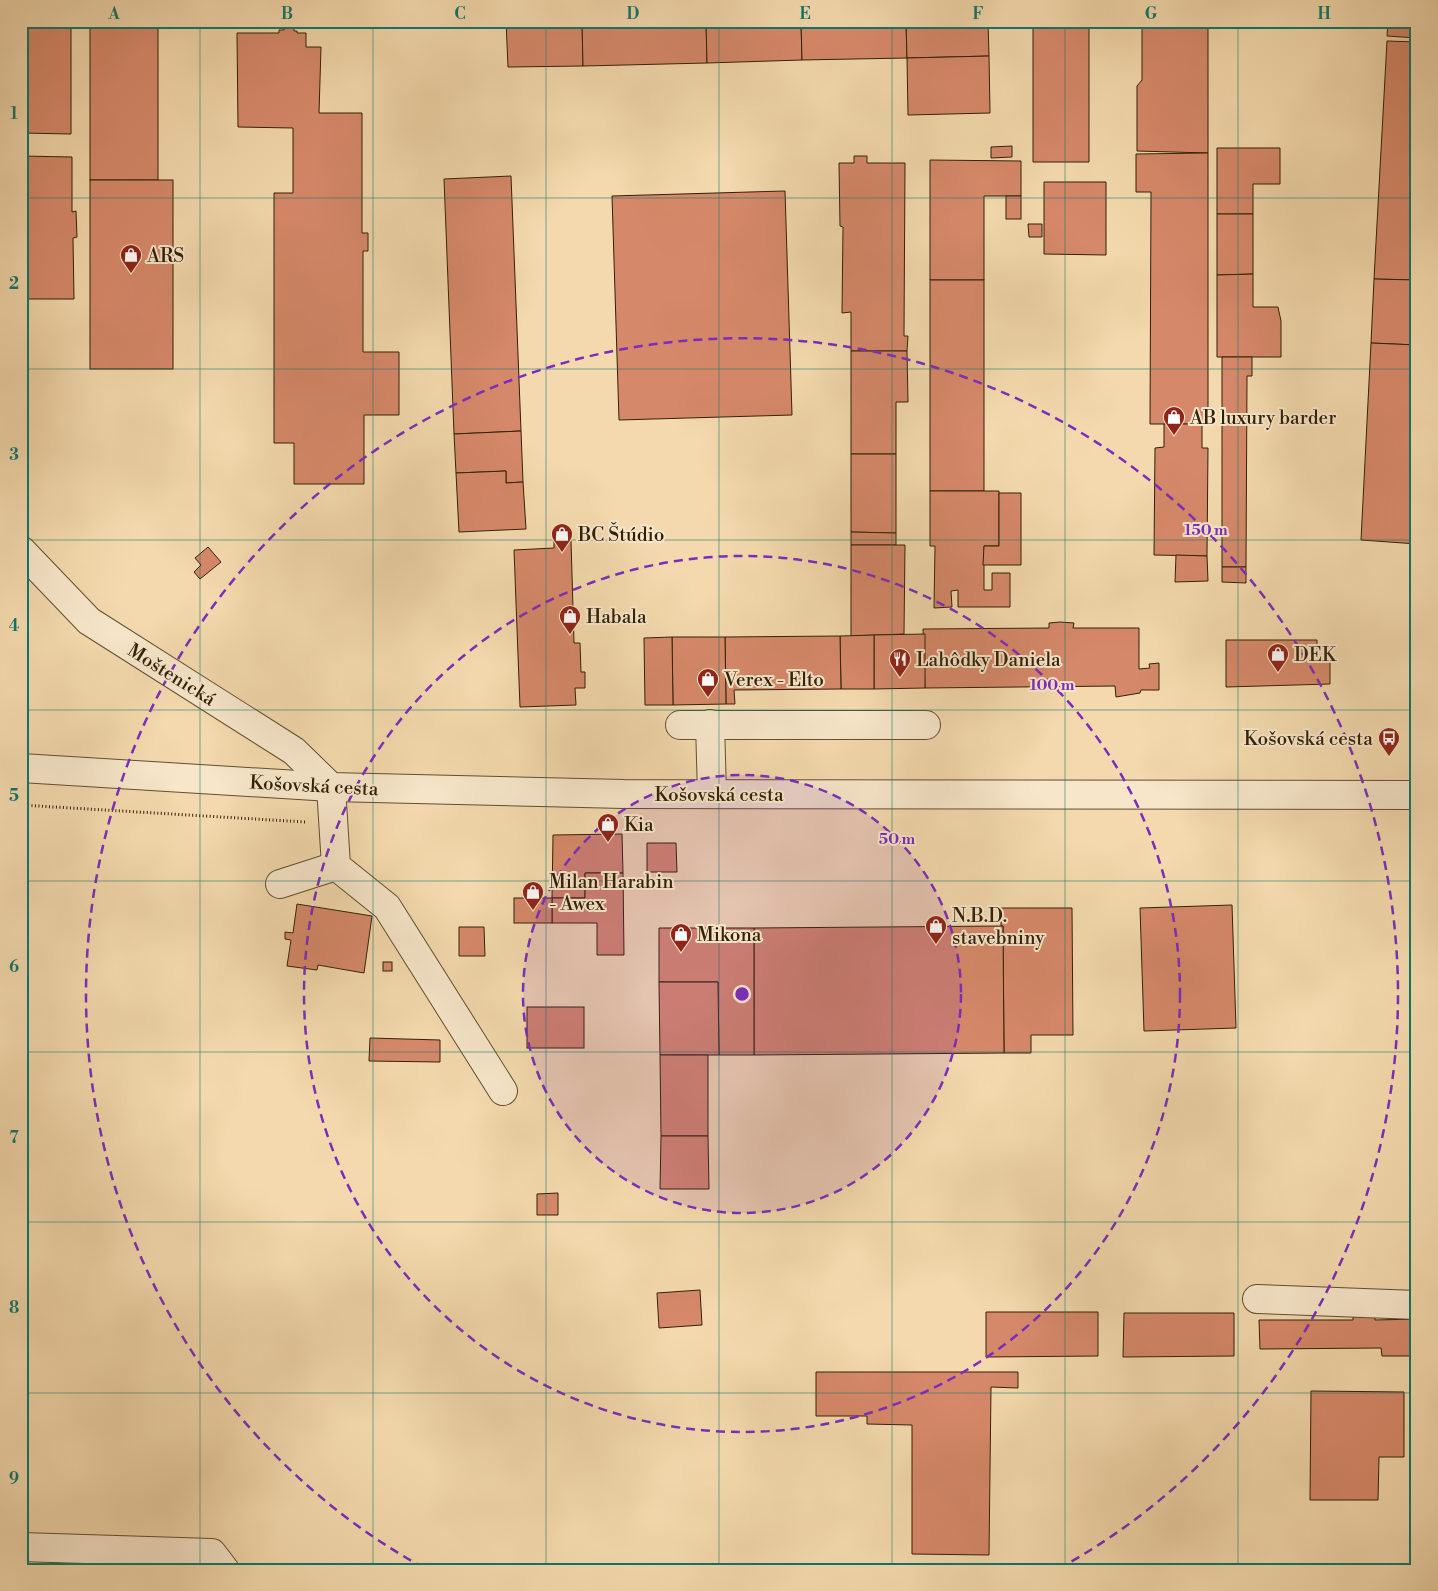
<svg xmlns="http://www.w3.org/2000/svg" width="1438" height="1591" viewBox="0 0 1438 1591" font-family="'Libre Bodoni',serif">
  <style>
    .building { fill: #d6896a; stroke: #312008 }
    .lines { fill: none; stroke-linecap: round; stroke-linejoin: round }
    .minor-casing { stroke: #624e31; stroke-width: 30 }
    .path { stroke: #312008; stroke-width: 3; stroke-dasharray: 1 2.5; stroke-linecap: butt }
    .minor { stroke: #f7e6ca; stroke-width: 28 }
    .grid { fill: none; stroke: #0f766e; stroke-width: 1; stroke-opacity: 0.55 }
    .ring { fill: none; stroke: #7b2cbf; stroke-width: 2.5; stroke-dasharray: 9 6 }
    .labels { text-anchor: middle; stroke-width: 4; stroke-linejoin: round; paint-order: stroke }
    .poi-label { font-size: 19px; fill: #312008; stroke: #f7e6ca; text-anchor: start }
    .street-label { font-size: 19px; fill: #312008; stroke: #f7e6ca }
    .centre { fill: #7b2cbf; stroke: #f7e6ca; stroke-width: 2.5 }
    .ring-label { font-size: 15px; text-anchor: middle; font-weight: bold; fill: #7b2cbf; stroke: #f7e6ca; stroke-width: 4; stroke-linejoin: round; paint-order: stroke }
    .neatline { fill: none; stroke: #0f766e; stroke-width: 2 }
    .grid-label { font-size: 16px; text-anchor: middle; font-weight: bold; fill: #0f766e }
  </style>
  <rect width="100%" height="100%" fill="#f3d9ad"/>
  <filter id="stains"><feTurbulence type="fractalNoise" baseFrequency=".004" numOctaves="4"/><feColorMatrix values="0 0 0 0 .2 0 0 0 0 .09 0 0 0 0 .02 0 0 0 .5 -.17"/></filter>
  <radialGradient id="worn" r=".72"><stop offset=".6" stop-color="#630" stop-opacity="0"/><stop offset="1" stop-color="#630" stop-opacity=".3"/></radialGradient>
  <g class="building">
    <path d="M21,21H71V134L21,133Z"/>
    <rect x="90" y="21" width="68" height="159"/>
    <path d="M506,21H582L583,66L508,67Z"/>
    <path d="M582,21H706L707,63L583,66Z"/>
    <path d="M706,21H801L802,60L707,63Z"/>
    <path d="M801,21H906L907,58L802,60Z"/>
    <path d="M906,21H988L989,56L907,58Z"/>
    <path d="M1142,21H1208V153L1137,151V86L1142,80Z"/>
    <path d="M1388,21H1417V38L1387,36Z"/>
    <path d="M284,24L294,25V31H297V33H306V47H321L319,113H362V233H368V251H363V352H399V415H364V484H294V443H274V193H293V128L238,127L237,33H279V30H284Z"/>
    <path d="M1089,27V162H1033V28Z"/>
    <path d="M1387,41L1417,42V280L1374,279Z"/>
    <path d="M989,56L990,113L908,115L907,58Z"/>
    <path d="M1012,146V157L991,158V147Z"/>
    <path d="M1217,148H1280V184H1253V214H1217Z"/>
    <path d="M1208,153V424H1150L1151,192H1136V154Z"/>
    <path d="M21,156L72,157V212L76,211L77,237L73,238L74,299H21Z"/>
    <path d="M854,156H867V163H905L904,336H908L907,351H851V312L842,313L843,227L840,226L839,163H854Z"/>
    <path d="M930,160L1021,161V196H984V280H930Z"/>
    <path d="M511,176L521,431L454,434L444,179Z"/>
    <rect x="90" y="180" width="83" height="189"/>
    <path d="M1044,182H1106V255L1044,254Z"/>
    <path d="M785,191L792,415L619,420L612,196Z"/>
    <rect x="1006" y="196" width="15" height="23"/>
    <path d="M1217,214H1253V274L1217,275Z"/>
    <path d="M1028,224H1042V237H1029Z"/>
    <path d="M1253,274V307H1278L1281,321V357H1217V275Z"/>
    <path d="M1374,279L1417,280V345L1371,343Z"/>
    <rect x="930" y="280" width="54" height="211"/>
    <path d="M1371,343L1417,345V544L1361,540Z"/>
    <path d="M851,351H907L908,402H896V454H851Z"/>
    <path d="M1222,357H1252V376H1247L1246,567H1222Z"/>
    <path d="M1164,424H1202V448H1208L1207,556L1154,555L1155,448L1164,447Z"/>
    <path d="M521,431L523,482L506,483V471L456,473L454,434Z"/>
    <path d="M851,454H896V533L851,532Z"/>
    <path d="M506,471V483L523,482L526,529L459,532L456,473Z"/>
    <path d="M930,491H999V546H984V590H992V573H1010V607H958V590L951,591L952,607L934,608L935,546H930Z"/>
    <path d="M999,493H1021V565H983L984,546H999Z"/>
    <path d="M851,532L896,533V545H851Z"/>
    <path d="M554,540L571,541L574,643H580L581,672H585V688H575L576,705L520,707L514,550L554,548Z"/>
    <path d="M851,545H905L904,634L851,636Z"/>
    <path d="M208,547L221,562L200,579L194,572L201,565L195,558Z"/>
    <path d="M1176,555L1207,556L1208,581L1175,582Z"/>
    <path d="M1222,567H1246V583L1222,582Z"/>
    <path d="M1060,622L1074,623L1073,628H1139V669L1150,668L1149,664L1159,663V690H1141L1140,693L1116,697L1115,686L925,688L923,629L1049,628V623Z"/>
    <path d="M925,634V688L874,689V635Z"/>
    <path d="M874,635V689H841L840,636Z"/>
    <path d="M840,636L841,689L734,690L735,704H726L725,637Z"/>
    <path d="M672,637H725L726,704L673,705Z"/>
    <path d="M672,637L673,705H645L644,638Z"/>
    <path d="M1226,640H1317V662H1330V684L1226,687Z"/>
    <path d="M622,834L623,873H585V898H552L553,835Z"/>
    <path d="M647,843H676L677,872H647Z"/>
    <path d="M585,873H623L624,955H597V923H552V898H585Z"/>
    <rect x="514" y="898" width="38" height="25"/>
    <path d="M297,904L372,916L364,973L318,965L317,970L287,966L291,940L285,939V932L293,933Z"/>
    <path d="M1232,905L1236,1028L1144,1031L1140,908Z"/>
    <path d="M1001,908H1072L1073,1035H1031V1053H1004L1003,926H1001Z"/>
    <path d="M1003,926L1004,1053L754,1055V928Z"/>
    <path d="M459,927H484L485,956H459Z"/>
    <path d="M659,928H754V1055H719L718,982H659Z"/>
    <rect x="383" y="962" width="9" height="9"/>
    <path d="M659,982H718L719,1055H660Z"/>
    <rect x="527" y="1007" width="57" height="41"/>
    <path d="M370,1038L440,1040V1062L369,1061Z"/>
    <path d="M660,1055H708V1136H661Z"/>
    <path d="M661,1136H708L709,1189H660Z"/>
    <path d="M558,1193V1215H537V1194Z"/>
    <path d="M700,1290L702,1325L659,1328L657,1293Z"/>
    <path d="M986,1312H1098V1356L986,1357Z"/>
    <path d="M1124,1313H1234V1356L1123,1357Z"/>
    <path d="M1353,1315H1375V1320L1417,1319V1356H1382L1381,1348L1260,1349L1259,1320H1353Z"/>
    <path d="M816,1372H1018V1388L991,1387L989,1555L912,1554V1425L867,1424V1416H816Z"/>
    <path d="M1311,1391L1404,1392V1457H1379L1378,1500H1310Z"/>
  </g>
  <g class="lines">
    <g class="minor-casing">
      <g id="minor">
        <path d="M21,550L89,621L294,751L331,787L336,866L387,907L503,1091"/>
        <path d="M710,724L712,794"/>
        <path d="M680,725H926"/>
        <path d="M21,768L331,787L624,794L1417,795"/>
        <path d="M280,884L336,866"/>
        <path d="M1257,1299L1417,1305"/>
        <path d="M21,1547L212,1553L225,1570"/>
      </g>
    </g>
    <path class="path" d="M21,805L305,822"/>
    <use href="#minor" class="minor"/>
  </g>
  <path class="grid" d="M200,21V1570M373,21V1570M546,21V1570M719,21V1570M892,21V1570M1065,21V1570M1238,21V1570M21,198H1417M21,369H1417M21,540H1417M21,710H1417M21,881H1417M21,1052H1417M21,1222H1417M21,1393H1417"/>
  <circle cx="742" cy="994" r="219" fill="#7b2cbf" fill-opacity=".12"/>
  <g class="ring">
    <circle cx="742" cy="994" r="219"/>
    <circle cx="742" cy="994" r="438"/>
    <path d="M424 1568A656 656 0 1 1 1060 1568"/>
  </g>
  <defs>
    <g id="shop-pin" transform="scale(1.125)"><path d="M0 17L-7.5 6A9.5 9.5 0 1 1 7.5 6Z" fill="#8f2418" stroke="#f7e6ca"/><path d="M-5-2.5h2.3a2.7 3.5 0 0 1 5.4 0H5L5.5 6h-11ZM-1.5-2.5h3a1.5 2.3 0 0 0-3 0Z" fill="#fff"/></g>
    <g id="restaurant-pin" transform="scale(1.125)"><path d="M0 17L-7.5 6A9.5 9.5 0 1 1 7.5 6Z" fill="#8f2418" stroke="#f7e6ca"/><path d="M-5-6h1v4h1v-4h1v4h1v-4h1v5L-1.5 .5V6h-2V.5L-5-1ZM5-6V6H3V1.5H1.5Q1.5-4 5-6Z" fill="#fff"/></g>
    <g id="bus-pin" transform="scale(1.125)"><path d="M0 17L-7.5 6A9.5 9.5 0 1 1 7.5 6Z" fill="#8f2418" stroke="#f7e6ca"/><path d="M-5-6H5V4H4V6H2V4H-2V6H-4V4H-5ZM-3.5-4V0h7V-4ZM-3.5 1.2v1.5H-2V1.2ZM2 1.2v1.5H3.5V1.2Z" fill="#fff"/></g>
  </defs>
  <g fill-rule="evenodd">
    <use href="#shop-pin" x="131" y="255"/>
    <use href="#shop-pin" x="1174" y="417"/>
    <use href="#shop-pin" x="562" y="534"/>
    <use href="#shop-pin" x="570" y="616"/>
    <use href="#shop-pin" x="1278" y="654"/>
    <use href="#restaurant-pin" x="900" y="659"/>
    <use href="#shop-pin" x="708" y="679"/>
    <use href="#bus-pin" x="1389" y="738"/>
    <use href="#shop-pin" x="608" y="824"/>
    <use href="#shop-pin" x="533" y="892"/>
    <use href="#shop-pin" x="936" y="926"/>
    <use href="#shop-pin" x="681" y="934"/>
  </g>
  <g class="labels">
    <g class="poi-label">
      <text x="147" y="262">ARS</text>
      <text x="1190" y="424">AB luxury barder</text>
      <text x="578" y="541">BC Štúdio</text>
      <text x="586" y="623">Habala</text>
      <text x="1294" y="661">DEK</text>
      <text x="916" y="666">Lahôdky Daniela</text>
      <text x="724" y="686">Verex - Elto</text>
      <text x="1373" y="745" text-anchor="end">Košovská cesta</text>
      <text x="624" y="831">Kia</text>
      <text x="549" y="888">Milan Harabin<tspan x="549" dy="22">- Awex</tspan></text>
      <text x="952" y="922">N.B.D.<tspan x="952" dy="22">stavebniny</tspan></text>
      <text x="697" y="941">Mikona</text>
    </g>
    <g class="street-label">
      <text transform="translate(172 674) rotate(32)" y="7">Moštenická</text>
      <text transform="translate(314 785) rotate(3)" y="7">Košovská cesta</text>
      <text x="719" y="801">Košovská cesta</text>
    </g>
  </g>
  <circle cx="742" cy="994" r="8" class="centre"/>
  <g class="ring-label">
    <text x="1206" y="535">150 m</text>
    <text x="1052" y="690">100 m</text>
    <text x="897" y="844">50 m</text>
  </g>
  <rect width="1438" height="1591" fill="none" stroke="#f3d9ad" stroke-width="55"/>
  <rect x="28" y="28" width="1382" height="1536" class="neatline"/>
  <g class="grid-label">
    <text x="114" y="19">A</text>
    <text x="287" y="19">B</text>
    <text x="460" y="19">C</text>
    <text x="633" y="19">D</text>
    <text x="805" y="19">E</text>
    <text x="978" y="19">F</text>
    <text x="1151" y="19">G</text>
    <text x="1324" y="19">H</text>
    <text x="14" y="119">1</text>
    <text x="14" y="289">2</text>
    <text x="14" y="460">3</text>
    <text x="14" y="631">4</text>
    <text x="14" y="801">5</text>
    <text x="14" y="972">6</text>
    <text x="14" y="1143">7</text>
    <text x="14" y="1313">8</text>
    <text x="14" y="1484">9</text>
  </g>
  <rect width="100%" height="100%" filter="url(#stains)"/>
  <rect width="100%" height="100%" fill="url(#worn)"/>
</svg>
